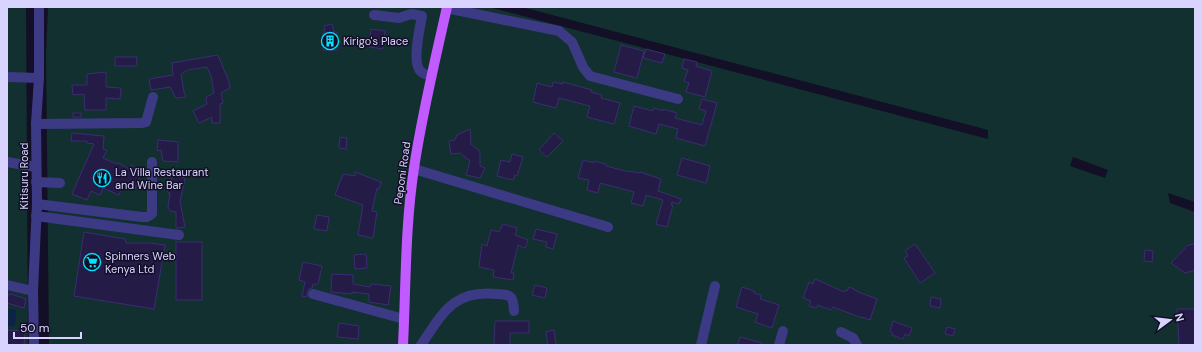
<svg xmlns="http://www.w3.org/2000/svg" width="1202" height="352" viewBox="0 0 1202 352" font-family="'DM Sans',sans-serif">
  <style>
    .green { fill: #12302f; fill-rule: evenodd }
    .water { fill: #0c2248 }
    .building { fill: #241b47; stroke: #3b2d73 }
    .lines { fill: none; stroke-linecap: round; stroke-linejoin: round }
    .minor { stroke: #3d3a85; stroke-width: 10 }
    .major { stroke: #c25bff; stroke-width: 10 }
    .labels { text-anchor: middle; stroke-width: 3; stroke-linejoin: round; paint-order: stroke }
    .poi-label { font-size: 11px; fill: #d9d4ff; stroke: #130f26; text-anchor: start }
    .street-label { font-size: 11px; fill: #d9d4ff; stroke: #130f26 }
  </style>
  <rect width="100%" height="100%" fill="#130f26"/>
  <g class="green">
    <path d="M7,7H26L28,345H7Z"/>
    <path d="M48,7H489L988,139V130L522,7H1195V202L1168,193L1170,203L1195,212V345H49L46,53ZM1073,157L1108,170L1105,178L1070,166Z"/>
  </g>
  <path class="water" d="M9,309L16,310L15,326H8Z"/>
  <g class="building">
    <path d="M332,24L334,32H337L338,50H323V33H325L324,26Z"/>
    <path d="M371,29L385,31L383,49L369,47Z"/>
    <path d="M621,45L644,51L637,78L614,72Z"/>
    <path d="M646,49L665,54L662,63L643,58Z"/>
    <path d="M218,55L229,82L230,88L221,93L223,103L220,104V123H212V117L199,123L193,111L207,104L206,97L214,93L211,76L207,67L188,70L181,74L184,92L186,97L176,98L170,87L151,90L149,79L173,75L172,63Z"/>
    <path d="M115,57H137L136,66H115Z"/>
    <path d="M684,59L697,62L696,66L712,71L705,97L686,92L689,83L684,81L688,70L682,68Z"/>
    <path d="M106,72V87L121,88L120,99L106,98V110H85L84,94L73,95L72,85H87V74Z"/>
    <path d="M553,82L563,84V82L592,90L591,92L602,95L601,98L620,103L614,124L587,117L590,106L559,98L556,108L533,102L537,83L552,87Z"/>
    <path d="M702,99L717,103L705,146L676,138L678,129L659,124L656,134L629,126L634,106L653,111L654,108L663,111V109L677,113L675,118L702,125L706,111L699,109Z"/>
    <rect x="73" y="113" width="8" height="4"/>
    <path d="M470,129L471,140L470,144L480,151V166L485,168L480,178L466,175L470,161L460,153L451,154L449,141L455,140L457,135Z"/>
    <path d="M72,133L104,136L103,149L107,150L103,158L117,164L118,163L129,169L131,165L142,170L135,189L123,185L119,195L103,188L100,195L91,191L87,200L72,194L94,144L87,143V141H71Z"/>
    <path d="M554,133L563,141L547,157L539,150Z"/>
    <path d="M340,137L347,138L346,149L339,148Z"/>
    <path d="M158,140L178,142V162L163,161L161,150L157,151Z"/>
    <path d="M512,154L523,157L517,176L515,175L513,180L497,176L501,160L510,162Z"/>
    <path d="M682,158L710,166L706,183L677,175Z"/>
    <path d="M583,160L594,163V161L606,164V166L629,172V171L639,173L640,172L661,179L658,191L681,199L679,204L672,202L671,205H673L667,227L656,224L663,200L646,195L643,206L631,203L634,192L600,183L598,193L587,190L589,180L578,178Z"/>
    <path d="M355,172L381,182L379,189L377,188L372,211L377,212L373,238L358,235L363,205L335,195L343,174L355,176Z"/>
    <path d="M173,175L185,178L180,202L185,227L177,228H176V212L170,211L168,207L170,193L167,192Z"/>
    <path d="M317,215L329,217L327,231L314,229Z"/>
    <path d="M503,224L517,228L515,235L528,240L525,248L518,245L511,273H514L513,280L493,277L494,270L479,267L482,244L487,246L491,230L499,232Z"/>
    <path d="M536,229L557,234L553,249L546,247L547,242L533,239Z"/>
    <path d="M84,232L125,239L126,243H149L165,245L154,309L74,296Z"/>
    <rect x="176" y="242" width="26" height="58"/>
    <path d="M915,244L935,273L920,283L904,258L908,256L905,251Z"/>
    <path d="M1195,244V270L1185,273L1171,263L1188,245Z"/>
    <path d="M1145,250L1153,251L1152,262L1144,261Z"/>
    <path d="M366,254L367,268L355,269L354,255Z"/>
    <path d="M303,262L322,266L318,284H313L312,288L309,289L307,292V297L302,296L305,282L299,280Z"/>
    <path d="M332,274L353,275V284L370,287L371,284L391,286L388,305L369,302V294L352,292V294L331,292Z"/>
    <path d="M815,279L844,292L845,290L847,291L849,287L856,290V291L877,299L870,320L862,317V318L833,307L831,310L818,305L816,308L809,306L811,301L803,298L809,282L813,284Z"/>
    <path d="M535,285L547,288L545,298L532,295Z"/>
    <path d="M742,287L754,291V293L761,295L760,299L779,305L772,328L755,322L758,314L736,307Z"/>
    <path d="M7,294L10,295L11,294L26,299L24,308L7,303Z"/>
    <path d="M931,297L941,299L940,308L930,306Z"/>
    <path d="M1177,309H1195V345H1179Z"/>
    <path d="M495,321H529V333H510V345H494Z"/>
    <path d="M893,321L912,328L909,336L905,334L903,339L892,335L893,333L890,331Z"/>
    <path d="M339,323L359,326L358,339L337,337Z"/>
    <path d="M947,327L955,329L953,336L945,334Z"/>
    <path d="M7,330L25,331L24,345H7Z"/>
    <path d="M554,330L556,345H548L546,332Z"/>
    <path d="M740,337L762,343V345H738Z"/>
  </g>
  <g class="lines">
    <g class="minor">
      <path d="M446,8L559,31L572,42L583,67L590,76L678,99"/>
      <path d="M374,15L399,18L411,14L422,16C420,28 410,67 423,73C425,75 429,75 432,75"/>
      <path d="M7,77L39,78"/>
      <path d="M36,124L142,123L146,122L153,97"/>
      <path d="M7,162L36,167"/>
      <path d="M414,169L608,227"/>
      <path d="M36,182L60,183"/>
      <path d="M37,204L142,217H147L152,214V162"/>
      <path d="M36,216L179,235"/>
      <path d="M7,285L33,291"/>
      <path d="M313,294L404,319"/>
      <path d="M841,332L853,338L857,345"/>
      <path d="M34,345L33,291L37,204L36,124L39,78V7"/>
      <path d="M421,345C443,313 453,289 498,294C512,295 513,296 514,311"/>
      <path d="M701,345L715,286"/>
      <path d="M779,345L783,331"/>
    </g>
    <path class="major" d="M403,345C406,286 405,227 414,168C422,114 435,61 447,7"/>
  </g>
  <defs>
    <g id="building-ring" transform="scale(0.9)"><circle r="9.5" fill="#130f26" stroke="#00e5ff" stroke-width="1.5"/><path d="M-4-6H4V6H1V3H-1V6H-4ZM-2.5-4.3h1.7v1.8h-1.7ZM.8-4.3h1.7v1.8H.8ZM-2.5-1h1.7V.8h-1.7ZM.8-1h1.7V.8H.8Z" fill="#00e5ff"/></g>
    <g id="restaurant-ring" transform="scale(0.9)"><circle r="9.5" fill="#130f26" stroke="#00e5ff" stroke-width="1.5"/><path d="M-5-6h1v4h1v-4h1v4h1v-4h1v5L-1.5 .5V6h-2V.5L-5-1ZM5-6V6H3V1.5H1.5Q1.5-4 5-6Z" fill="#00e5ff"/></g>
    <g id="supermarket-ring" transform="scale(0.9)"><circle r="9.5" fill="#130f26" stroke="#00e5ff" stroke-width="1.5"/><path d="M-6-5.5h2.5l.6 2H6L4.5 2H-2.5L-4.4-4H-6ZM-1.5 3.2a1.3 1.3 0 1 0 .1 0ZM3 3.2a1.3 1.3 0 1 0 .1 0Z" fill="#00e5ff"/></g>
  </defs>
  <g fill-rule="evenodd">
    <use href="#building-ring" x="330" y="41"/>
    <use href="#restaurant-ring" x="102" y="178"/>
    <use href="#supermarket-ring" x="92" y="262"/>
  </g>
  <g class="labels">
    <g class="poi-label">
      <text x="343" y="45">Kirigo's Place</text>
      <text x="115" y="176">La Villa Restaurant<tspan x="115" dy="13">and Wine Bar</tspan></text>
      <text x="105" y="260">Spinners Web<tspan x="105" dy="13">Kenya Ltd</tspan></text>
    </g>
    <g class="street-label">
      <text transform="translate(402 173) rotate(-82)" y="4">Peponi Road</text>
      <text transform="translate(24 176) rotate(-90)" y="4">Kitisuru Road</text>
    </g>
  </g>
  <rect width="1202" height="352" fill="none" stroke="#d9d4ff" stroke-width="16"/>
  <g transform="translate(1170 320) rotate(75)" stroke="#130f26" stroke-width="3" paint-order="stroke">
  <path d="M0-3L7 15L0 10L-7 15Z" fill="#d9d4ff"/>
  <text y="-6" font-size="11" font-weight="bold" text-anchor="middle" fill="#d9d4ff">N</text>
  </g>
  <path d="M14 332v6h67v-6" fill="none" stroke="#d9d4ff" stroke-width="2"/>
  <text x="20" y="332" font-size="12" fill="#d9d4ff" stroke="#130f26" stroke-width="3" paint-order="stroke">50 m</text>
</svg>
